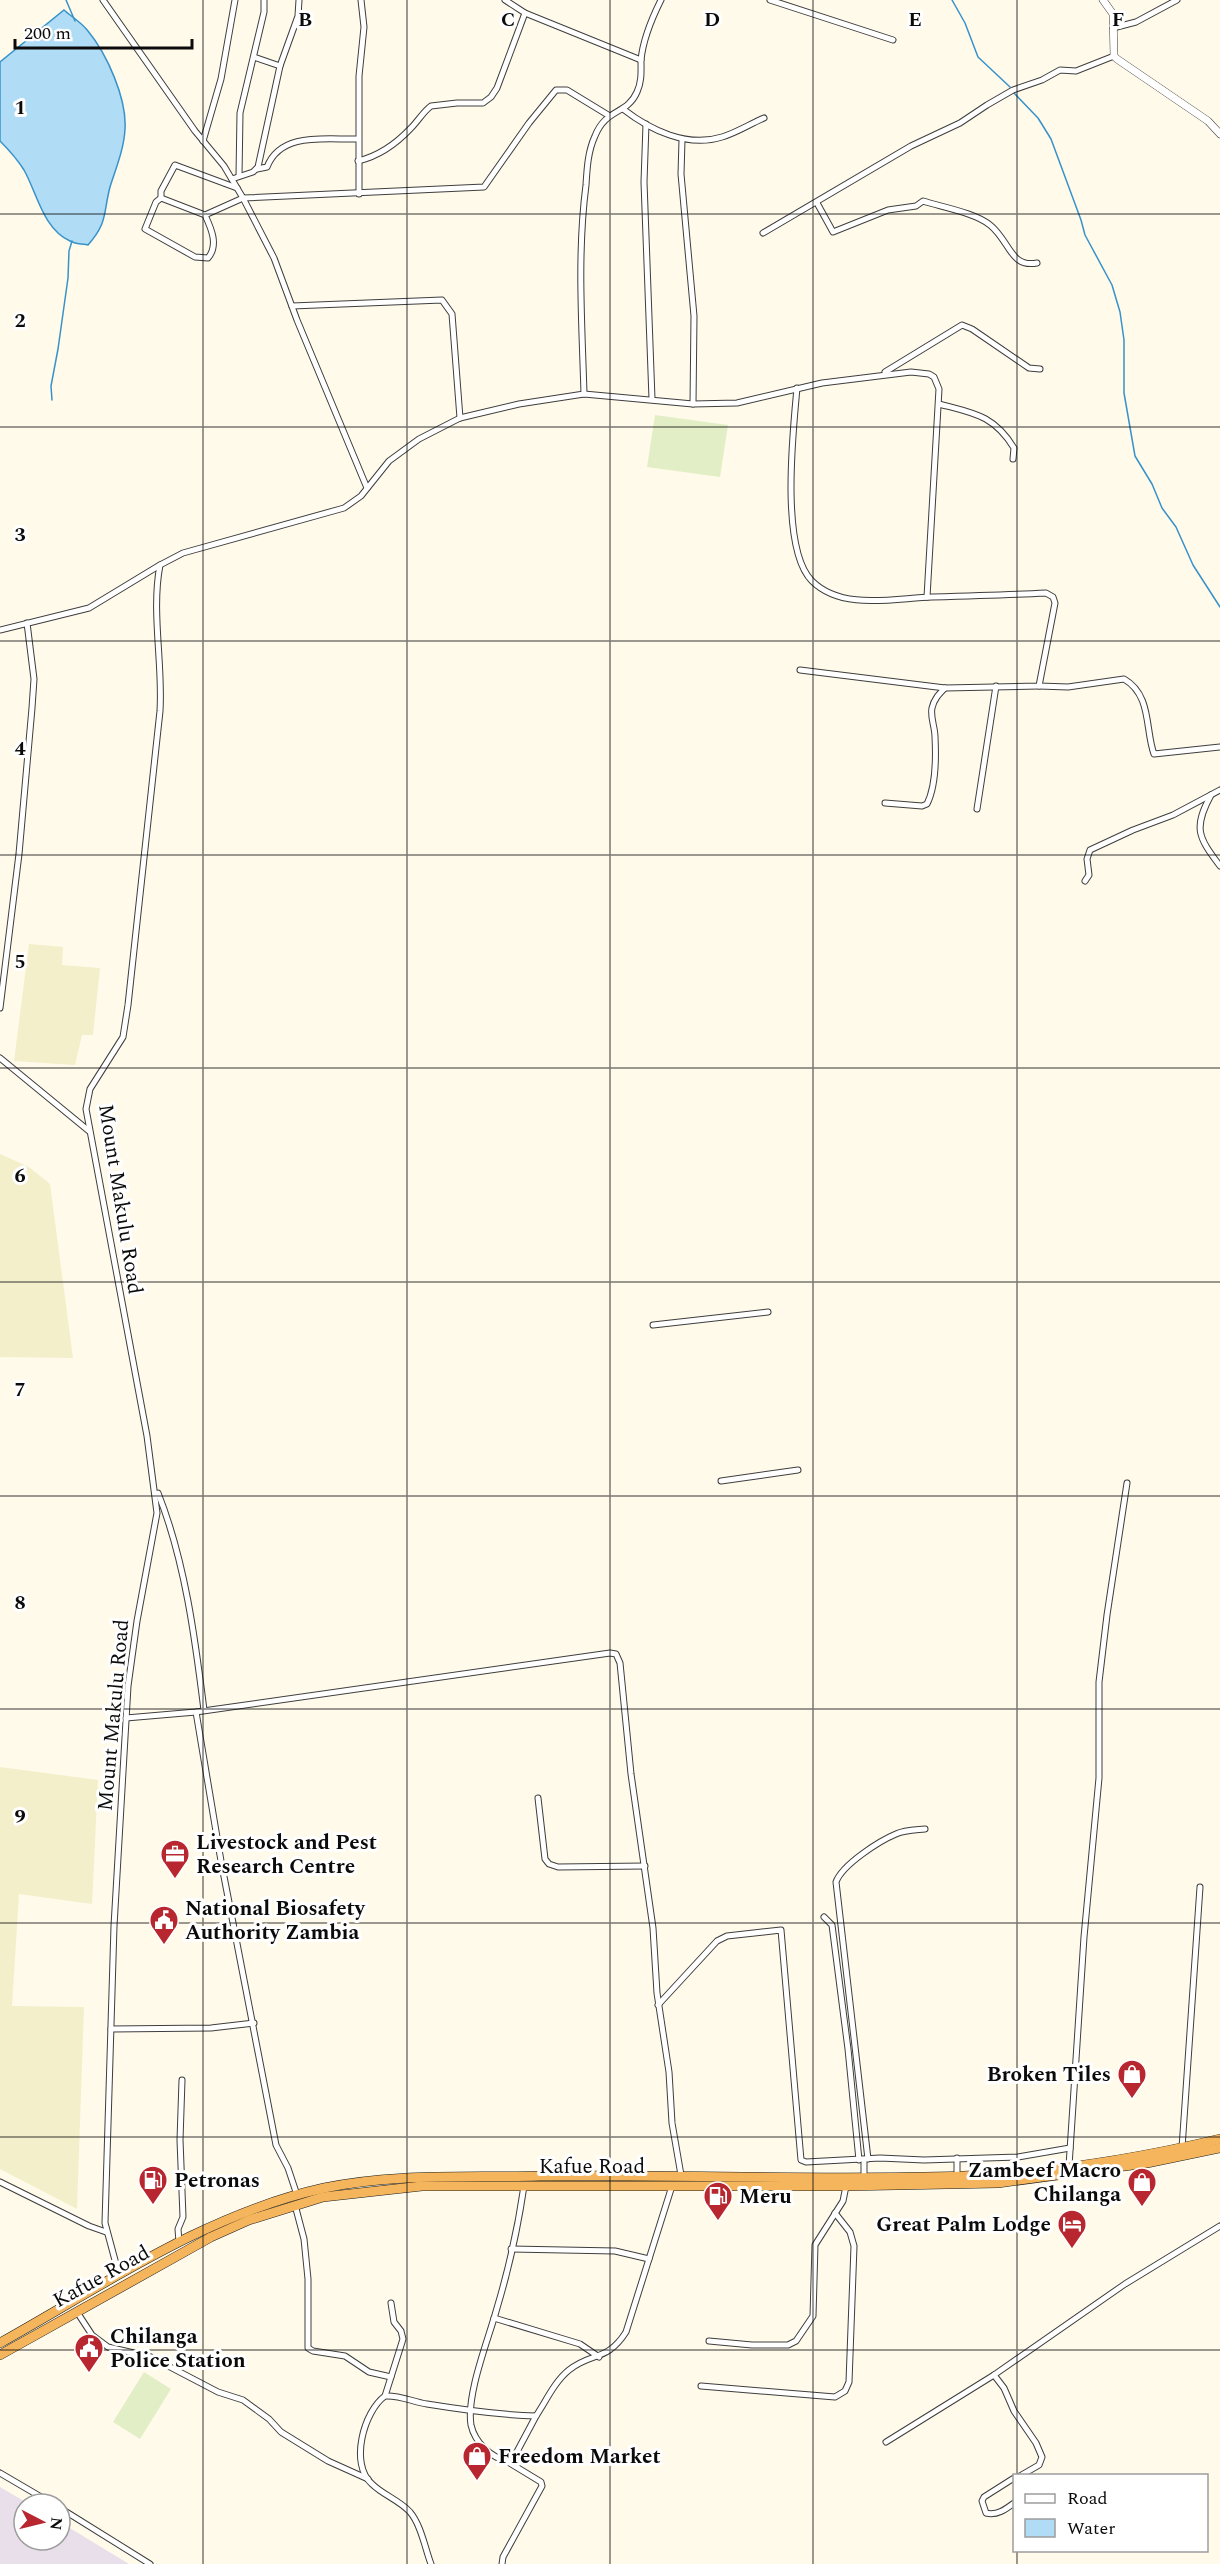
<svg xmlns="http://www.w3.org/2000/svg" width="1220" height="2564" viewBox="0 0 1220 2564" font-family="Spectral,serif">
  <style>
    .industrial { fill: #e9dfea }
    .farmland { fill: #f3efcb }
    .pitch { fill: #e2efc6 }
    .water { fill: #b0dcf5; stroke: #3892ca; stroke-width: 1.5 }
    .lines { fill: none; stroke-linecap: round; stroke-linejoin: round }
    .stream { stroke: #3892ca; stroke-width: 1.5 }
    .minor-casing { stroke: #3e3e3e; stroke-width: 7 }
    .tertiary-casing { stroke: #3e3e3e; stroke-width: 8 }
    .trunk-casing { stroke: #1c1c1c; stroke-width: 10 }
    .minor { stroke: #fff; stroke-width: 5 }
    .tertiary { stroke: #fff; stroke-width: 7 }
    .trunk { stroke: #f4b55c; stroke-width: 9 }
    .grid { fill: none; stroke: #0b0b0b; stroke-width: 1.5; stroke-opacity: 0.55 }
    .labels { text-anchor: middle; stroke-width: 6; stroke-linejoin: round; paint-order: stroke }
    .street-label { font-size: 21px; fill: #0b0b0b; stroke: #fff }
    .poi-label { font-size: 21px; font-weight: bold; fill: #0b0b0b; stroke: #fff; text-anchor: start }
    .grid-label { font-size: 20px; text-anchor: middle; font-weight: bold; fill: #0b0b0b; stroke: #fff; stroke-width: 6; stroke-linejoin: round; paint-order: stroke }
  </style>
  <rect width="100%" height="100%" fill="#fffaea"/>
  <path class="industrial" d="M0,2487L29,2504H24V2540H60V2522L129,2564H0Z"/>
  <g class="farmland">
    <path d="M29,944L63,947L62,965L100,968L93,1035H82L75,1065L14,1061Z"/>
    <path d="M0,1154L29,1167L50,1184L73,1358L0,1357Z"/>
    <path d="M0,1767L98,1780L92,1904L19,1894L12,2006L84,2007L77,2209L0,2169Z"/>
  </g>
  <g class="pitch">
    <path d="M655,415L728,425L720,477L647,467Z"/>
    <path d="M144,2372L171,2389L140,2439L113,2422Z"/>
  </g>
  <path class="water" d="M64,10C72,17 82,23 88,31C107,54 127,99 125,129C124,149 116,168 110,187C103,214 108,222 88,245C82,244 75,244 70,241C43,229 37,193 24,170C17,159 9,150 0,141V62Z"/>
  <g class="lines">
    <g class="stream">
      <path d="M66,0L75,21"/>
      <path d="M952,0L965,23L978,57L1010,87"/>
      <path d="M1014,93L1038,118L1051,139L1081,220L1085,235L1112,285L1120,312L1124,340V393L1135,456L1152,484L1162,508L1176,527L1193,565L1220,607"/>
      <path d="M52,400L51,386L58,349L68,278L69,251L72,241"/>
    </g>
    <g class="minor-casing">
      <g id="minor">
        <path d="M103,0L195,131L224,166L243,198L274,258L297,320L367,488"/>
        <path d="M505,0L525,13L641,60"/>
        <path d="M770,0L893,40"/>
        <path d="M1113,28L1136,22L1177,0"/>
        <path d="M254,57L280,66"/>
        <path d="M623,109C650,130 687,148 722,137C736,133 750,124 764,118"/>
        <path d="M646,124L644,182L652,399"/>
        <path d="M682,140L681,174L694,316L693,404"/>
        <path d="M203,141L221,79L235,0"/>
        <path d="M358,161C379,156 396,144 411,128C418,121 423,112 431,106L457,103H483L491,97L497,88L525,13"/>
        <path d="M257,169L267,167C281,131 327,140 358,139"/>
        <path d="M239,176L240,113L264,12V0"/>
        <path d="M232,179L253,172L258,167L280,66L298,16L299,0"/>
        <path d="M359,194V76L364,27L361,0"/>
        <path d="M161,198V191L175,165L237,188"/>
        <path d="M817,203L833,232L888,210L916,206L923,201C942,207 976,213 990,225C1010,241 1010,268 1037,263"/>
        <path d="M205,215C211,228 219,245 208,258L195,257L145,229L156,202L161,198L205,215L243,198L484,187L529,123L556,90H567L608,115"/>
        <path d="M763,233L911,146L960,123L987,105L1013,90L1042,80L1060,70L1076,71L1114,56"/>
        <path d="M292,306L442,300L452,314L460,418"/>
        <path d="M885,372L962,325L972,329L1029,368L1040,369"/>
        <path d="M797,388C793,432 780,549 812,581C842,611 895,598 932,597C970,596 1008,595 1046,593L1053,597L1055,603L1039,686L945,688L800,670"/>
        <path d="M584,394C582,324 577,254 586,185C587,168 588,151 595,136C606,108 627,115 637,92C642,81 641,71 641,60C643,40 652,18 661,0"/>
        <path d="M939,404C973,413 994,415 1014,448L1013,459"/>
        <path d="M0,630L89,608L160,565"/>
        <path d="M1039,686L1068,687L1124,679C1152,695 1145,730 1154,754L1220,747"/>
        <path d="M1211,795C1193,828 1198,837 1220,866"/>
        <path d="M885,803L922,806L927,804C936,786 936,756 935,737C935,727 930,717 932,708C934,699 939,694 945,688"/>
        <path d="M977,809L996,686"/>
        <path d="M1085,881L1089,875L1087,859L1090,850L1133,830L1173,815L1220,790"/>
        <path d="M0,1008L19,854L32,708L34,679L27,623"/>
        <path d="M0,1058L89,1131"/>
        <path d="M653,1325L768,1312"/>
        <path d="M721,1481L798,1470"/>
        <path d="M158,1493C185,1561 195,1638 204,1710"/>
        <path d="M196,1712L221,1861L276,2145L288,2168L297,2195"/>
        <path d="M126,1718L196,1712L610,1653L616,1654L620,1663L631,1774L653,1928L657,1993L669,2072L672,2123L681,2175"/>
        <path d="M538,1798L545,1859L549,1864L558,1867L645,1866"/>
        <path d="M824,1917L832,1925L848,2049L859,2160"/>
        <path d="M658,2005L717,1941L727,1936L781,1930L801,2160L806,2162L880,2158L924,2160L1018,2157L1070,2148"/>
        <path d="M111,2029L211,2028L254,2023"/>
        <path d="M1182,2148L1200,1887"/>
        <path d="M957,2158V2176"/>
        <path d="M868,2159L836,1882C842,1865 879,1841 896,1834C905,1830 916,1830 925,1829"/>
        <path d="M864,2160V2177"/>
        <path d="M1069,2166L1084,1937L1099,1778V1682L1107,1615L1127,1483"/>
        <path d="M0,2182L89,2226L106,2232"/>
        <path d="M524,2186C518,2227 509,2268 497,2308C489,2338 466,2394 471,2425C475,2443 491,2457 508,2462L512,2461L536,2416"/>
        <path d="M295,2205L304,2239L308,2279V2348L313,2351L345,2356L369,2372L391,2377"/>
        <path d="M179,2242L178,2229L183,2217L180,2140L182,2080"/>
        <path d="M511,2249L615,2251L649,2259"/>
        <path d="M119,2275L105,2223L114,1926L128,1686L137,1621L157,1513L147,1436L86,1109L90,1089L123,1037L128,1005L160,711C163,663 151,612 160,565L183,553L344,508L361,496L389,461L419,439L460,418L519,404L584,394L693,404L737,403L822,383L911,372L929,374L934,377L939,389L927,597"/>
        <path d="M77,2312L92,2335L108,2347L151,2357L218,2392L243,2400L269,2419L281,2432L328,2461L368,2479"/>
        <path d="M494,2318L580,2344L599,2357"/>
        <path d="M709,2341L752,2345H788L796,2341L813,2316L815,2245L843,2201L846,2186"/>
        <path d="M994,2375L1004,2388L1014,2411L1036,2443L1042,2457L1039,2465L1020,2476"/>
        <path d="M701,2386L835,2397L845,2391L849,2382L854,2246L850,2232L835,2213"/>
        <path d="M385,2396L403,2339L401,2331L394,2322L391,2303"/>
        <path d="M886,2442L994,2375L1125,2284L1220,2226"/>
        <path d="M0,2473L53,2504"/>
        <path d="M1014,2478L984,2497L982,2501L986,2513C997,2516 1006,2509 1014,2503"/>
        <path d="M60,2508L150,2564"/>
        <path d="M431,2564C425,2548 421,2525 410,2512C399,2500 383,2495 372,2484C349,2464 364,2411 385,2396C400,2395 413,2402 427,2404C464,2410 499,2415 536,2416C546,2401 555,2381 569,2370C591,2352 607,2362 626,2332L672,2186"/>
        <path d="M502,2564L503,2557L542,2486L541,2482L508,2462"/>
      </g>
    </g>
    <g class="tertiary-casing">
      <path id="tertiary" d="M1103,0L1113,14L1114,56L1117,59L1208,121L1220,134"/>
    </g>
    <g class="trunk-casing">
      <g id="trunk">
        <path d="M0,2343C104,2285 206,2214 324,2188C395,2173 467,2178 539,2176C680,2174 822,2181 963,2176C1049,2173 1136,2159 1220,2139"/>
        <path d="M0,2355L211,2237L249,2220L323,2197L422,2186H846L998,2183L1147,2163L1220,2148"/>
      </g>
    </g>
    <use href="#minor" class="minor"/>
    <use href="#tertiary" class="tertiary"/>
    <use href="#trunk" class="trunk"/>
  </g>
  <path class="grid" d="M203,0V2564M407,0V2564M610,0V2564M813,0V2564M1017,0V2476M0,214H1220M0,427H1220M0,641H1220M0,855H1220M0,1068H1220M0,1282H1220M0,1496H1220M0,1709H1220M0,1923H1220M0,2137H1220M0,2350H1220M1017,2550V2564"/>
  <defs>
    <g id="office-pin" transform="scale(1.5)"><path d="M0 17L-7.5 6A9.5 9.5 0 1 1 7.5 6Z" fill="#b82730" stroke="#fff"/><path d="M-6-3h4V-5.5h4V-3h4V5H-6ZM-1-4.5V-3h2v-1.5ZM-6 0V1H6V0Z" fill="#fff"/></g>
    <g id="civic-pin" transform="scale(1.5)"><path d="M0 17L-7.5 6A9.5 9.5 0 1 1 7.5 6Z" fill="#b82730" stroke="#fff"/><path d="M-.6-6.5H3V-4.5H.6V-3L4-1V1h2V6H-6V1h2V-1L-.6-3ZM-1.2 2.5V6h2.4V2.5Z" fill="#fff"/></g>
    <g id="shop-pin" transform="scale(1.5)"><path d="M0 17L-7.5 6A9.5 9.5 0 1 1 7.5 6Z" fill="#b82730" stroke="#fff"/><path d="M-5-2.5h2.3a2.7 3.5 0 0 1 5.4 0H5L5.5 6h-11ZM-1.5-2.5h3a1.5 2.3 0 0 0-3 0Z" fill="#fff"/></g>
    <g id="fuel-pin" transform="scale(1.5)"><path d="M0 17L-7.5 6A9.5 9.5 0 1 1 7.5 6Z" fill="#b82730" stroke="#fff"/><path d="M-5.5-6h7V0h2V4h1.3V-2.5L3-4.5l.8-.8L6-3V5H2.5V1h-1V6h-7ZM-4.2-4.7v3.2H.2V-4.7Z" fill="#fff"/></g>
    <g id="hotel-pin" transform="scale(1.5)"><path d="M0 17L-7.5 6A9.5 9.5 0 1 1 7.5 6Z" fill="#b82730" stroke="#fff"/><path d="M-6-4.5h1.5V1H6V5H4.5V3h-9V5H-6ZM-4 0a1.8 1.8 0 1 1 3.6 0ZM.5 0V-2.5h3Q6-2.5 6 0Z" fill="#fff"/></g>
  </defs>
  <g fill-rule="evenodd">
    <use href="#office-pin" x="175" y="1854"/>
    <use href="#civic-pin" x="164" y="1920"/>
    <use href="#shop-pin" x="1132" y="2074"/>
    <use href="#fuel-pin" x="153" y="2180"/>
    <use href="#shop-pin" x="1142" y="2182"/>
    <use href="#fuel-pin" x="718" y="2196"/>
    <use href="#hotel-pin" x="1072" y="2224"/>
    <use href="#civic-pin" x="89" y="2348"/>
    <use href="#shop-pin" x="477" y="2456"/>
  </g>
  <g class="labels">
    <g class="street-label">
      <text transform="translate(121 1199) rotate(81)" y="7">Mount Makulu Road</text>
      <text transform="translate(113 1715) rotate(-85)" y="7">Mount Makulu Road</text>
      <text x="592" y="2173">Kafue Road</text>
      <text transform="translate(101 2276) rotate(-29)" y="7">Kafue Road</text>
    </g>
    <g class="poi-label">
      <text x="196" y="1849">Livestock and Pest<tspan x="196" dy="24">Research Centre</tspan></text>
      <text x="185" y="1915">National Biosafety<tspan x="185" dy="24">Authority Zambia</tspan></text>
      <text x="1111" y="2081" text-anchor="end">Broken Tiles</text>
      <text x="1121" y="2177" text-anchor="end">Zambeef Macro<tspan x="1121" dy="24">Chilanga</tspan></text>
      <text x="174" y="2187">Petronas</text>
      <text x="739" y="2203">Meru</text>
      <text x="1051" y="2231" text-anchor="end">Great Palm Lodge</text>
      <text x="110" y="2343">Chilanga<tspan x="110" dy="24">Police Station</tspan></text>
      <text x="498" y="2463">Freedom Market</text>
    </g>
  </g>
  <g class="grid-label">
    <text x="305" y="26">B</text>
    <text x="508" y="26">C</text>
    <text x="712" y="26">D</text>
    <text x="915" y="26">E</text>
    <text x="1118" y="26">F</text>
    <text x="20" y="114">1</text>
    <text x="20" y="327">2</text>
    <text x="20" y="541">3</text>
    <text x="20" y="755">4</text>
    <text x="20" y="968">5</text>
    <text x="20" y="1182">6</text>
    <text x="20" y="1396">7</text>
    <text x="20" y="1609">8</text>
    <text x="20" y="1823">9</text>
  </g>
  <rect x="1013" y="2474" width="195" height="78" fill="#ffffff" stroke="#9d9d9d" stroke-width="1.5"/>
  <rect x="1025" y="2494" width="30" height="9" fill="#ffffff" stroke="#9d9d9d" stroke-width="1.5"/>
  <text x="1067" y="2504" font-size="18" fill="#0b0b0b">Road</text>
  <rect x="1025" y="2519" width="30" height="18" fill="#b0dcf5" stroke="#9d9d9d" stroke-width="1.5"/>
  <text x="1067" y="2534" font-size="18" fill="#0b0b0b">Water</text>
  <g transform="translate(42 2522) rotate(97)"><circle r="28" fill="#ffffff" stroke="#9d9d9d" stroke-width="1.5"/>
  <path d="M0-4.5L10 22L0 15L-10 22Z" fill="#b82730"/>
  <text y="-9" font-size="16" font-weight="bold" text-anchor="middle" fill="#0b0b0b">N</text>
  </g>
  <path d="M15 39v9h177v-9" fill="none" stroke="#0b0b0b" stroke-width="3"/>
  <text x="24" y="39" font-size="18" fill="#0b0b0b" stroke="#ffffff" stroke-width="4.5" paint-order="stroke">200 m</text>
</svg>
